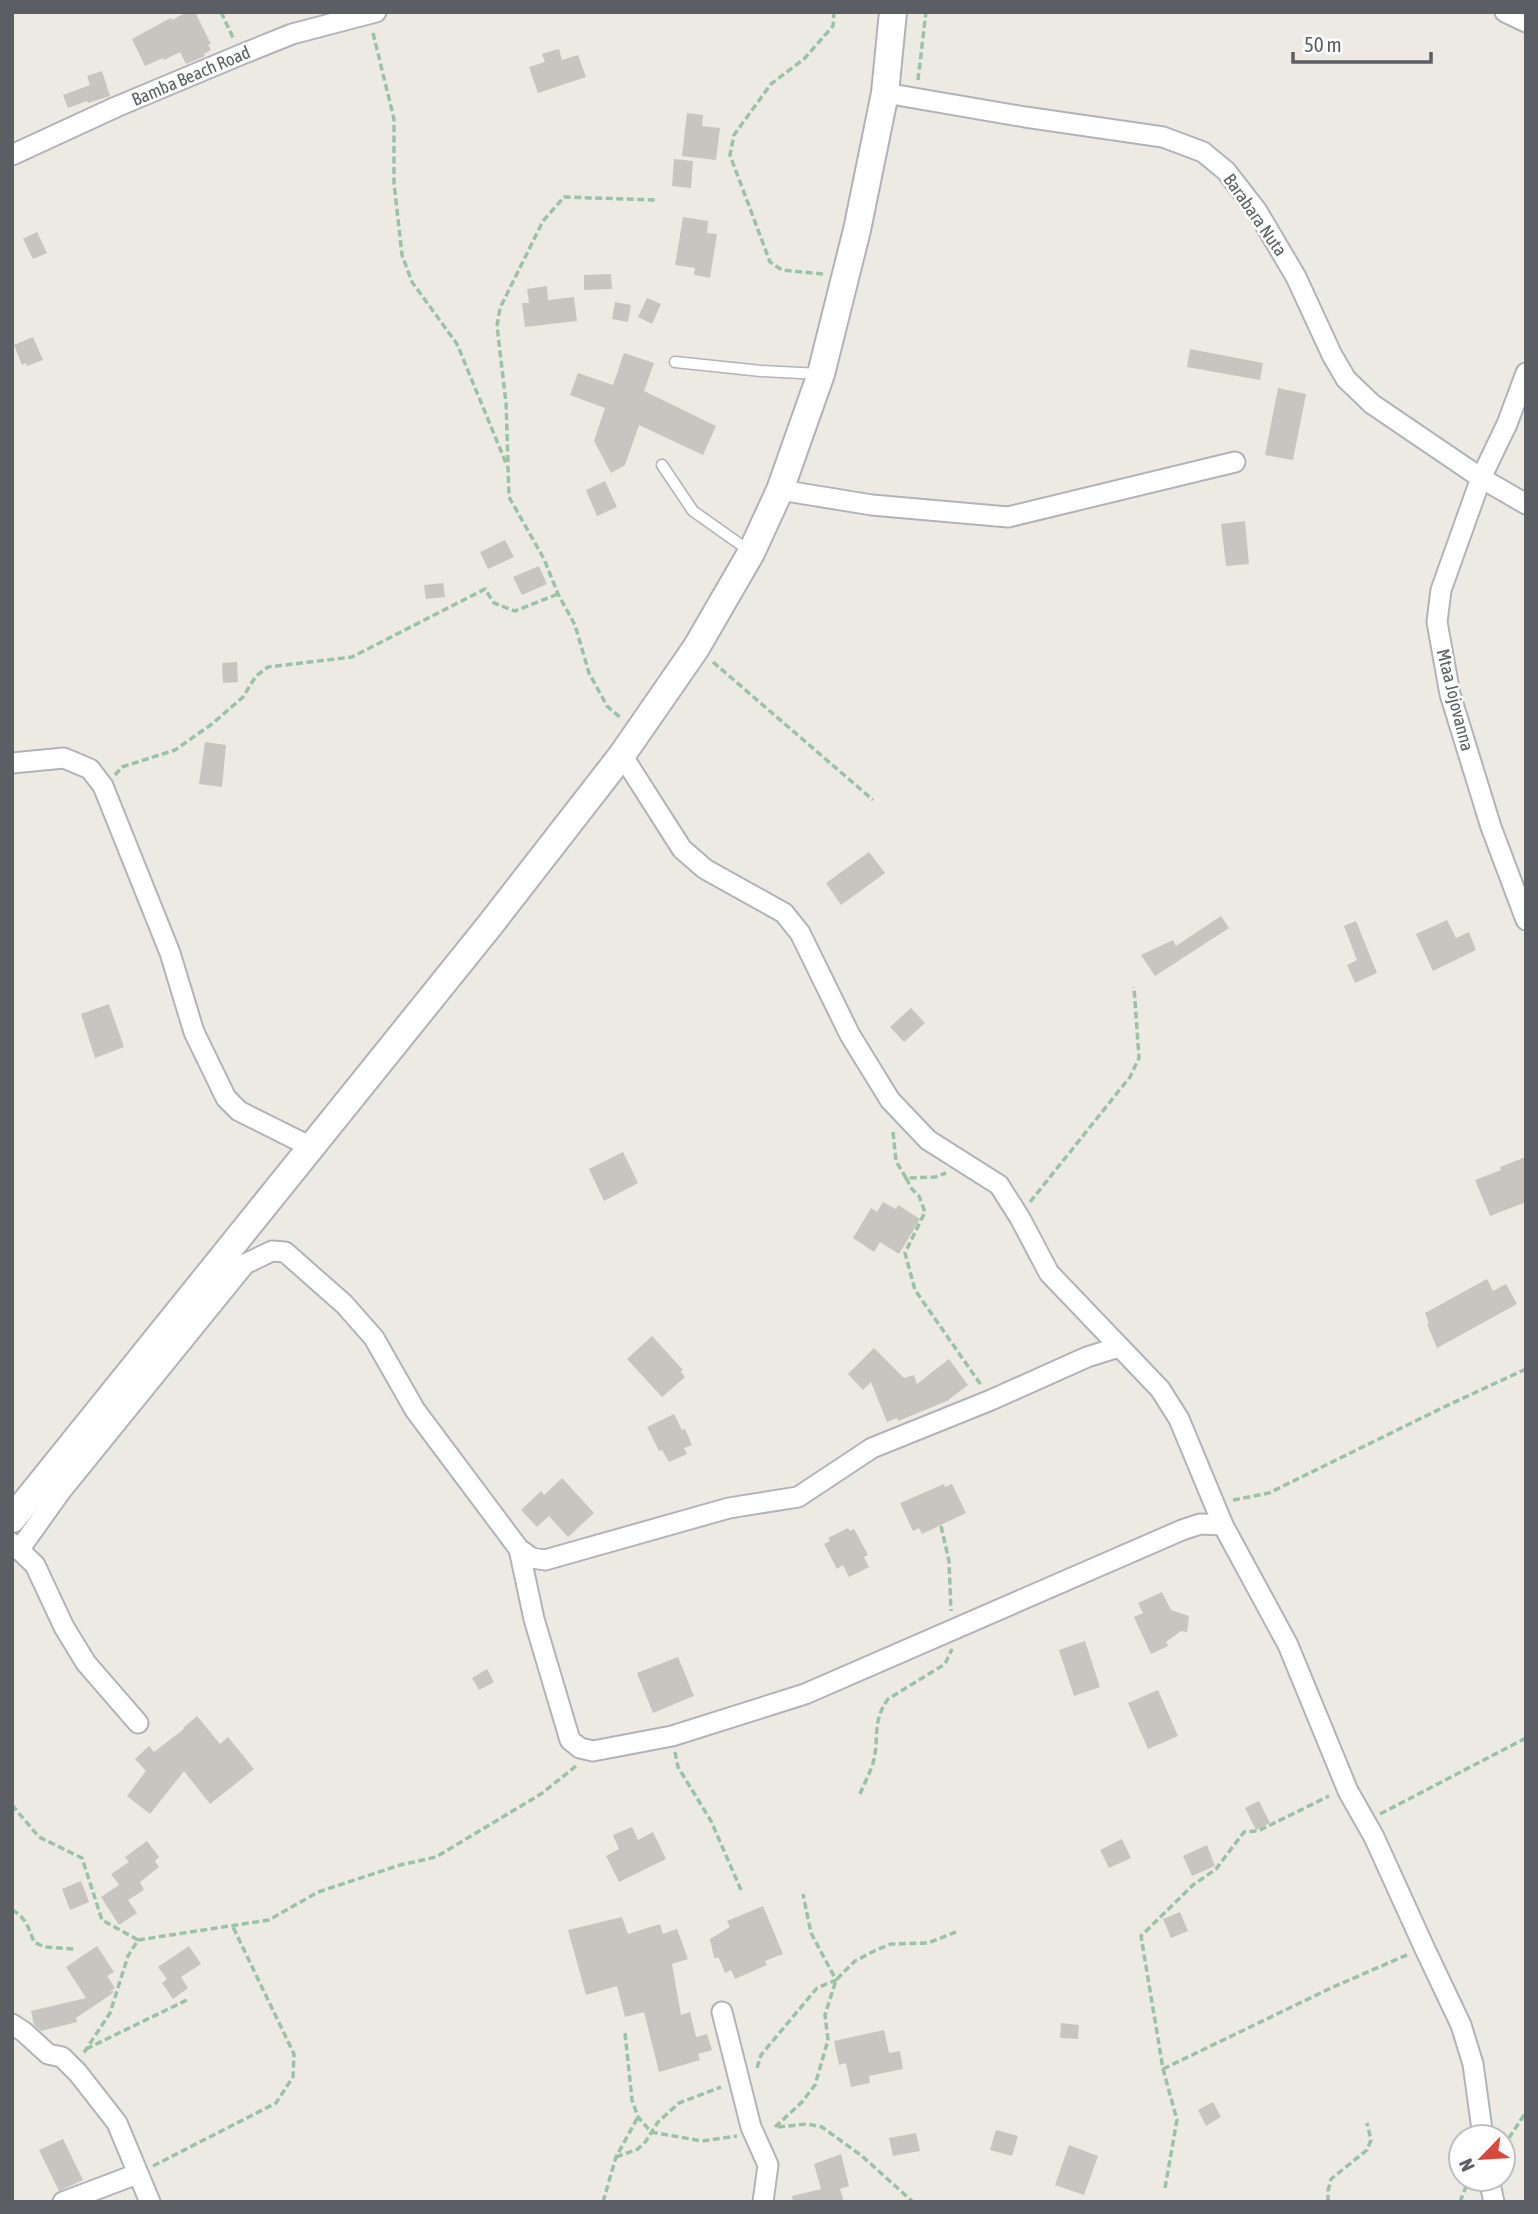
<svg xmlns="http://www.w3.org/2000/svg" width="1538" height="2214" viewBox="0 0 1538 2214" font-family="'Asap Condensed',sans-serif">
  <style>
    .building { fill: #c8c5c0 }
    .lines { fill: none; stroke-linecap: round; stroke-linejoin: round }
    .lane-casing { stroke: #b0b3b7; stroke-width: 13 }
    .street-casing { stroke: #b0b3b7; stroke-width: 23 }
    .secondary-casing { stroke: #b0b2b7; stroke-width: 30 }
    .path { stroke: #9cc2a6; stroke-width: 3.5; stroke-dasharray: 7 3.5; stroke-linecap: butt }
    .lane { stroke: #fff; stroke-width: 10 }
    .street { stroke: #fff; stroke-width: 19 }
    .secondary { stroke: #fff; stroke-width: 26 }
    .labels { text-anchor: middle; stroke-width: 5; stroke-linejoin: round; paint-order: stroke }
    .street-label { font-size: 18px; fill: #5b5e62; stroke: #fff }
  </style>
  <rect width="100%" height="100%" fill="#eceae3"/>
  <g class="building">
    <path d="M187,12H195L211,44L208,45L211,50L204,54L205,56L186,64L180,52L164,60L163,58L145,66L132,39L165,21L171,18L172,20Z"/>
    <path d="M559,49L562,60L578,55L586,77L538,93L529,67L545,62L542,54Z"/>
    <path d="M102,71L110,96L88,103L87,101L68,108L63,95L90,85L87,76Z"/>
    <path d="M687,113L703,115L702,126L720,128L716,160L682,156Z"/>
    <path d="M674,159L693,161L691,188L672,186Z"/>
    <path d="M683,217L708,221L707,233L717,234L710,278L694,275L695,268L675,265Z"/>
    <path d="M37,232L47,253L33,259L23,239Z"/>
    <path d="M611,274L612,289L584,290V275Z"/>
    <path d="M547,286L548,300L574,297L577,321L525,327L522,303H529L527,289Z"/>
    <path d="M647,298L661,304L652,324L638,317Z"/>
    <path d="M615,302L631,305L628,322L612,319Z"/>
    <path d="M33,337L43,360L27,366L26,363L22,365L14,345Z"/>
    <path d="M1190,349L1263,363L1260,380L1187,367Z"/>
    <path d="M624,353L654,363L644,391L716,426L703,455L639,425L625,465L611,473L594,441L605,408L570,395L578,373L613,385Z"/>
    <path d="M1278,388L1306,394L1293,460L1265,455Z"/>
    <path d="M605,481L617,507L597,516L586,490Z"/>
    <path d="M1245,521L1249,564L1226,566L1221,524Z"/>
    <path d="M505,540L514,557L488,569L480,552Z"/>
    <path d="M539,566L547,584L522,595L513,577Z"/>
    <path d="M443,583L445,597L426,599L424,585Z"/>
    <path d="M237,662L238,682L223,683L222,663Z"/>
    <path d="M205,742L226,745L222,787L199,784Z"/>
    <path d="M869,852L885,873L841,905L826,883Z"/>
    <path d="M1221,916L1229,928L1155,976L1141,955L1173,940L1176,946Z"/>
    <path d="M1447,920L1456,938L1469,932L1476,950L1433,971L1416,934Z"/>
    <path d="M1356,921L1377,973L1355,983L1347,965L1357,960L1344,926Z"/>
    <path d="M109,1004L124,1047L95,1058L81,1014Z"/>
    <path d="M911,1008L925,1023L904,1042L890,1027Z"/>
    <path d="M623,1152L638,1183L604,1201L589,1169Z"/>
    <path d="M1526,1157V1202L1490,1216L1475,1180L1501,1170L1500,1167Z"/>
    <path d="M883,1202L896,1209L898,1205L920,1219L899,1254L880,1242L874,1252L853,1238L871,1208L877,1212Z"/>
    <path d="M1487,1279L1493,1291L1506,1284L1517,1304L1437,1348L1427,1324L1429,1323L1425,1313Z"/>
    <path d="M652,1336L683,1370L681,1372L685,1377L662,1397L627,1359Z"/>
    <path d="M874,1348L904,1378L914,1375L917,1384L949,1359L968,1385L947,1401L898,1421L897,1418L887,1422L871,1382L863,1390L848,1374Z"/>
    <path d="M674,1414L682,1430L685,1429L692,1445L684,1448L687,1454L669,1462L662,1450L659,1451L647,1427Z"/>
    <path d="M562,1478L594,1513L568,1537L549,1516L537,1527L521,1510L541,1491L544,1495Z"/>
    <path d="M944,1484L945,1487L952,1484L966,1513L922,1534L919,1528L913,1531L900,1503Z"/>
    <path d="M848,1528L850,1531L854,1529L868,1555L864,1557L869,1567L849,1577L843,1565L837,1569L824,1544L830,1541L828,1538Z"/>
    <path d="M1162,1592L1171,1610L1189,1616L1187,1632L1181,1631L1166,1642L1168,1646L1151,1654L1134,1617L1143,1613L1138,1603Z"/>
    <path d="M1085,1641L1100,1687L1074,1696L1059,1650Z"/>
    <path d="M678,1657L694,1696L653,1713L637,1673Z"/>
    <path d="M487,1669L494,1682L479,1690L472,1678Z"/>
    <path d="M1158,1690L1178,1736L1148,1749L1128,1703Z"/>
    <path d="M197,1716L220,1744L228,1737L254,1769L210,1804L184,1771L150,1814L127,1796L146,1771L135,1759L149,1746L154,1752L184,1729L183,1728Z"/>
    <path d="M1259,1801L1270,1823L1256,1830L1245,1808Z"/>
    <path d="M632,1827L638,1840L653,1832L666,1859L619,1882L606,1856L619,1849L613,1835Z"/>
    <path d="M1122,1839L1131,1858L1109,1868L1100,1850Z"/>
    <path d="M147,1841L159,1857L155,1861L159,1867L140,1882L144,1890L128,1900L137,1913L119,1925L101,1897L119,1885L111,1874L129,1862L125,1857Z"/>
    <path d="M1207,1845L1215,1866L1192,1876L1183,1856Z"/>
    <path d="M81,1881L89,1902L70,1910L62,1889Z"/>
    <path d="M763,1906L783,1954L765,1961L767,1965L735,1979L731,1970L725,1973L719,1958H714L710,1939L730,1927L727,1921Z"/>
    <path d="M1180,1912L1188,1931L1171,1938L1163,1919Z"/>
    <path d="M622,1917L628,1934L660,1924L663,1934L677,1929L688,1959L672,1964L681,2015L690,2012L696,2037L707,2034L712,2050L698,2054L700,2060L659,2072L644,2012L625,2017L617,1986L586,1995L568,1930Z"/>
    <path d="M97,1946L114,1972L107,1976L115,1988L109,1992L113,1991V1993L76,2018L77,2022L41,2031L34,2025L31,2011L86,1998L66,1967Z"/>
    <path d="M189,1946L201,1964L181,1977L188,1988L173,1999L162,1983L167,1979L158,1967Z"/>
    <path d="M1061,2023L1079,2025L1078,2039L1060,2038Z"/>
    <path d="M884,2030L889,2053L900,2051L903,2069L869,2076L870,2083L851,2087L846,2063L839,2065L834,2041Z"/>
    <path d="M1213,2102L1221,2117L1206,2126L1198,2110Z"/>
    <path d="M996,2130L1018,2136L1012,2156L990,2150Z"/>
    <path d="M916,2133L920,2151L893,2156L889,2138Z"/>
    <path d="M63,2139L83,2180L59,2191L39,2150Z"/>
    <path d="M1069,2145L1098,2156L1084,2195L1055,2185Z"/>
    <path d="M841,2154L849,2186L840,2189L844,2202H793L792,2196L821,2189L814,2164Z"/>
  </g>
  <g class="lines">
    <g class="lane-casing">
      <g id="lane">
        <path d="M675,362L761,371L820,374"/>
        <path d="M662,465L693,511L751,552"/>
      </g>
    </g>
    <g class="street-casing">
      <g id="street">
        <path d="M1505,12L1526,22"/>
        <path d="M885,93L1025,117L1163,137L1203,152L1226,171L1257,211L1296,277L1332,355L1346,379L1372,404L1481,478L1526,504"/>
        <path d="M12,155L116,107L240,55L292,34L376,12"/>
        <path d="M1526,373L1507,424L1481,478L1441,590L1437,622L1450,694L1491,827L1526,920"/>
        <path d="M780,490L872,505L1008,517L1235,462"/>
        <path d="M622,755L682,849L705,869L784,913L800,933L850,1035L890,1100L928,1140L999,1185L1020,1218L1049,1273L1160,1389L1179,1419L1223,1525L1288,1645L1348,1791L1374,1837L1424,1947L1461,2025L1473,2064L1483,2137"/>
        <path d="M12,763L64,758L90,769L103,786L170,953L194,1032L226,1098L239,1111L311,1147"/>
        <path d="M12,1543L35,1565L64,1627L86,1663L138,1723"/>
        <path d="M519,1549L534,1619L570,1740L580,1748L593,1751L672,1736L805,1694L1182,1530L1200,1524L1223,1525"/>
        <path d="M19,1550L61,1491L245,1264L272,1251L285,1252L344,1304L374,1338L415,1410L519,1549L532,1558L545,1560L729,1508L798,1497L872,1448L991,1400L1087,1357L1119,1347"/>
        <path d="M722,2012L751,2127L768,2165L763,2202"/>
        <path d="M12,2024L24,2032L48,2054L62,2057L78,2073L117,2123L150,2202"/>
        <path d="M1489,2179L1494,2202"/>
        <path d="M63,2202L137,2174"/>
      </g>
    </g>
    <g class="secondary-casing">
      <path id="secondary" d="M12,1519L490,925L622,755L696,648L751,553L780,490L821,374L857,230L885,93L893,12"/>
    </g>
    <g class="path">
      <path d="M221,12L234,40"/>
      <path d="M373,33L394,119V183L402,255L412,282L457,344L508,468L509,497L544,559L558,594L575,625L589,673L607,706L622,719"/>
      <path d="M918,80L926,12"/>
      <path d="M823,274L782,270L770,262L730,155L734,135L771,84L804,59L833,26L834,12"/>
      <path d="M508,462L506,403L497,326L500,308L543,221L564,197L656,200"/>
      <path d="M713,662L873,800"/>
      <path d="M115,775L122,767L175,750L212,724L243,697L256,676L268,667L352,657L485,589L494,603L515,611L558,594"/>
      <path d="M893,1132L896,1161L906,1178L935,1177L946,1173"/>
      <path d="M906,1178L912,1189L919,1196L925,1212L905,1253L915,1290L981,1385"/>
      <path d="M1030,1202L1130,1077L1139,1058L1134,987"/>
      <path d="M1233,1500L1269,1493L1444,1407L1526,1369"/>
      <path d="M941,1526L949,1561L951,1611"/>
      <path d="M675,1752L678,1767L711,1821L741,1890"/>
      <path d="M860,1794C864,1784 870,1773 873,1763C880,1738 871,1723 888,1699L945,1664L952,1649"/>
      <path d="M12,1805L39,1837L82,1858L102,1920L138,1940L128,1956L110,2013L83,2054"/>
      <path d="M1380,1814L1526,1738"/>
      <path d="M12,1910C26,1917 29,1929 34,1942L44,1947L75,1949"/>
      <path d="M138,1940L269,1920L318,1892L400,1865L436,1857L541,1794L576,1766"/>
      <path d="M625,2033L632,2100L638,2117L651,2132L702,2141L737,2136"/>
      <path d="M86,2049L189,1999"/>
      <path d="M757,2068L761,2055L817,1988L836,1980L811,1933L803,1894"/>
      <path d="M1163,2069L1331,1988L1409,1954"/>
      <path d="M775,2127L802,2102L815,2085L828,2040L825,2015L836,1980L855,1961L876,1950L891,1944L928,1943L956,1932"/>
      <path d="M778,2127L807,2124L822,2127L862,2156L913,2202"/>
      <path d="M1503,2147L1526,2112"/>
      <path d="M616,2157L638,2149L646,2141L658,2122L679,2103L721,2087"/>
      <path d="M153,2166L276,2103L293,2077L294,2054L233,1927"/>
      <path d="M1165,2188L1177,2120L1163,2069L1141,1936L1193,1885L1216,1869L1244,1832L1258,1831L1329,1796"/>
      <path d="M603,2202L616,2157L638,2117"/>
      <path d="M1328,2202V2191L1331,2179L1367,2150L1371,2140L1367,2123"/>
      <path d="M1460,2202L1469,2179"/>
    </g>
    <use href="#lane" class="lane"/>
    <use href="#street" class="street"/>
    <use href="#secondary" class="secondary"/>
  </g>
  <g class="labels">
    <g class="street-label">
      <text transform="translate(191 76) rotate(-23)" y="6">Bamba Beach Road</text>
      <text transform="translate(1255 215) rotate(55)" y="6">Barabara Nuta</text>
      <text transform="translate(1455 700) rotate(76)" y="6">Mtaa Jojovanna</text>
    </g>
  </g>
  <rect width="1538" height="2214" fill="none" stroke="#5b5e62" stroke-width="28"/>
  <g transform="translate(1482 2158) rotate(245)"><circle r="33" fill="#ffffff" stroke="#bdbfc0" stroke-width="2"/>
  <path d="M0-5L12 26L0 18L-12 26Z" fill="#d8493d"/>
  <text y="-10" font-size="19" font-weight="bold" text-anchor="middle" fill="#5b5e62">N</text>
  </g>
  <path d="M1293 52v10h138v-10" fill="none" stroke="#5b5e62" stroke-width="3.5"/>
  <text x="1304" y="52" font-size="21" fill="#5b5e62" stroke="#ffffff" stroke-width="5" paint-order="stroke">50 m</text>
</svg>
